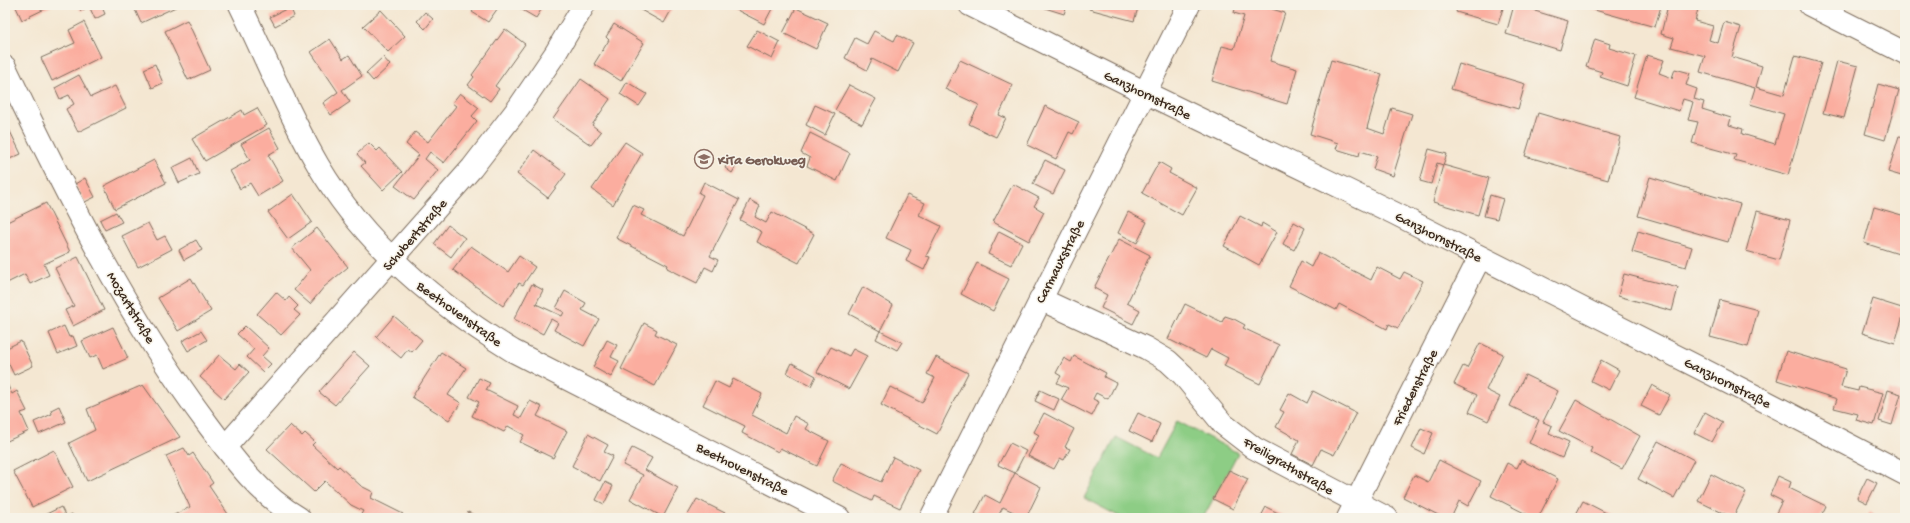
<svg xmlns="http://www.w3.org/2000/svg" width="1910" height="523" viewBox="0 0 1910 523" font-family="'Gochi Hand',sans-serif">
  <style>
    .green { fill: #8dcd85; stroke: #647c52 }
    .building { fill: #fbad9f }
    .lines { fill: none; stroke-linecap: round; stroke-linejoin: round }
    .street-casing { stroke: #7c6c5d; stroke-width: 24 }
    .secondary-casing { stroke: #7c6c5d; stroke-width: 24 }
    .street { stroke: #fff; stroke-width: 22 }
    .secondary { stroke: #fff; stroke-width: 22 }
    .labels { text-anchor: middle; stroke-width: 3; stroke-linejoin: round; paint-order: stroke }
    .street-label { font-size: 14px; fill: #3b2a1e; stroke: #f7f3e8 }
    .education-label { font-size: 14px; font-weight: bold; fill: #785e54; stroke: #f7f3e8; text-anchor: start }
  </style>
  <rect width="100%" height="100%" fill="#f7f3e8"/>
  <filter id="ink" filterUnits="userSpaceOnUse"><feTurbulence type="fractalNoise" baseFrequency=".025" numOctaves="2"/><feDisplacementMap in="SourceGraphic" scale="8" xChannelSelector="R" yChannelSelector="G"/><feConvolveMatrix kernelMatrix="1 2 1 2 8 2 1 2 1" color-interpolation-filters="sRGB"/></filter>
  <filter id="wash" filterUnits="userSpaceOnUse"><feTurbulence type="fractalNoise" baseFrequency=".012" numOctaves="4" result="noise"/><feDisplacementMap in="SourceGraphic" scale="16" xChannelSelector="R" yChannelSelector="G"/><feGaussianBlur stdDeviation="0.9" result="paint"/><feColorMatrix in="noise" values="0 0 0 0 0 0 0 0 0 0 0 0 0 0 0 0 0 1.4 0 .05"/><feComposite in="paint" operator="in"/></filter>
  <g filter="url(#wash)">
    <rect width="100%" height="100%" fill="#f4e7d2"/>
    <path class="green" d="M1177,421L1238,453L1203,518H1122L1084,498L1116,437L1157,458Z"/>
    <g id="blocks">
      <g class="building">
        <path d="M15,5H53L22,20Z"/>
        <path d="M80,5H101L105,14L95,19L89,6L81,11L78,6Z"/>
        <path d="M133,5H180L141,23Z"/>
        <path d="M477,5H500L488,22L472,12Z"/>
        <path d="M514,5H544L536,18Z"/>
        <path d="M632,5H674L664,23Z"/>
        <path d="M732,5H774L764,24L731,7Z"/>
        <path d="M1046,5H1067L1064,14L1045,8Z"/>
        <path d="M1091,5H1139L1134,21L1089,9Z"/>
        <path d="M1236,5H1273L1272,9L1285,13L1270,61L1297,69L1287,104L1212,81L1222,46L1234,49L1244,16L1234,13Z"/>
        <path d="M1458,5H1504L1498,24L1456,12Z"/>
        <path d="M1514,5H1537L1535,11L1568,21L1560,50L1506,34Z"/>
        <path d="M1592,5H1658L1661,6L1655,27L1591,9Z"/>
        <path d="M1668,5H1699L1695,21L1713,26L1709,40L1718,43L1724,22L1741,27L1732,57L1762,66L1756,87L1784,95L1795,56L1821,63L1788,175L1734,160L1736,155L1692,143L1698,122L1688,120L1693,102L1683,99L1679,111L1634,97L1647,55L1664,60L1659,73L1672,78L1675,69L1690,73L1686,85L1697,89L1694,99L1704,102L1702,109L1731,118L1729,125L1743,129L1742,134L1775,144L1784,114L1750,104L1755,88L1700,72L1705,56L1671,47L1674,38L1661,34Z"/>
        <path d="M290,7L294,16L275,26L270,17Z"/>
        <path d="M796,8L828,23L816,49L783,33Z"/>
        <path d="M381,10L405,36L388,52L363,26Z"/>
        <path d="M425,12L433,19L425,29L417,21Z"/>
        <path d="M187,20L210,70L188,80L165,31Z"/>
        <path d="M84,22L101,57L52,81L41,58L75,43L69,30Z"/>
        <path d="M614,24L644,43L621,81L594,64L609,40L606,37Z"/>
        <path d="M505,29L525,44L495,86L499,89L490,101L468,85L474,77L472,75Z"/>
        <path d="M757,30L780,42L772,59L747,46Z"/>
        <path d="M874,31L894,41L897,35L913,43L898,72L872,59L867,70L845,58L855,38L867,44Z"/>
        <path d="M330,39L343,59L349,55L362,76L342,90L350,102L331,115L323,103L338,92L311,52Z"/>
        <path d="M1595,39L1610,44L1609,48L1636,56L1627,86L1600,77L1602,72L1586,67Z"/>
        <path d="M383,57L390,65L373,81L366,73Z"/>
        <path d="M960,60L1013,85L999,115L1006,118L996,137L969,124L979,105L945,89Z"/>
        <path d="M1331,60L1382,74L1367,128L1384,134L1392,108L1412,114L1393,176L1373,169L1377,156L1360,151L1359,156L1336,149L1338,143L1310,134Z"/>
        <path d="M1837,61L1858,66L1844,118L1823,113Z"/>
        <path d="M155,64L163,83L152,88L144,69Z"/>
        <path d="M1459,64L1525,84L1518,109L1451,89Z"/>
        <path d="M79,75L91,97L115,86L126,108L78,132L66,109L74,104L69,95L60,99L55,88Z"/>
        <path d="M581,79L610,99L592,125L601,132L591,145L553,119Z"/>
        <path d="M627,82L647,94L639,106L620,94Z"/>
        <path d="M1878,84L1899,90L1885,140L1865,134Z"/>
        <path d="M849,85L876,99L862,124L835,110Z"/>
        <path d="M460,93L479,108L472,116L477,121L444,163L430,152L425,159L438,170L414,200L395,186L419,155L406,144L415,132L428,142L456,106L452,103Z"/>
        <path d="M815,105L835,114L825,135L806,125Z"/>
        <path d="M1045,106L1079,122L1073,134L1069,132L1056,159L1027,145Z"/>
        <path d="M257,108L267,125L205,161L192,139L242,110L244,115Z"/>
        <path d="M1538,113L1620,137L1608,180L1525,156Z"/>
        <path d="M5,121L21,154L5,161Z"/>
        <path d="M269,128L280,148L268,155L283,181L258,196L250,183L240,189L230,171L250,160L241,144Z"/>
        <path d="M810,133L850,153L837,181L807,166L810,158L801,153Z"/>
        <path d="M1899,136L1905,137V177L1888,172Z"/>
        <path d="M625,142L642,153L613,205L592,189Z"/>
        <path d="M369,143L377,151L380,148L402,172L383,190L361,166L365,163L357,154Z"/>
        <path d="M1429,149L1447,154L1443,165L1489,178L1478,215L1433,202L1443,165L1437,163L1431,184L1420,181Z"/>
        <path d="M534,150L566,174L548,198L517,174Z"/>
        <path d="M192,158L199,174L179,183L172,168Z"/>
        <path d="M154,160L166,183L115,209L104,186Z"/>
        <path d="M1045,160L1065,170L1053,194L1033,184Z"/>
        <path d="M728,162L736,166L732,173L725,168Z"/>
        <path d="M1159,162L1171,169L1169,173L1197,188L1182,215L1142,193Z"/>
        <path d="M1650,177L1740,204L1728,242L1638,216Z"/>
        <path d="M85,178L95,197L85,202L75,184Z"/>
        <path d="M704,182L739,200L710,256L718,260L713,271L705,267L697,283L667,268L668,265L616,238L633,205L644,210L641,215L683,236L703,195L699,193Z"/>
        <path d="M1013,184L1039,198L1034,206L1044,212L1029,241L993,222Z"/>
        <path d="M293,194L312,222L288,239L268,212Z"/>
        <path d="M907,195L925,203L919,215L941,226L926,256L930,257L924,270L906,261L911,250L886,238Z"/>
        <path d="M1490,195L1503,199L1497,219L1484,216Z"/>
        <path d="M750,200L760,206L755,217L766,223L772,212L814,234L799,263L757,242L762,232L740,220Z"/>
        <path d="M46,203L70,252L44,264L49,275L30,284L25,274L5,284V223Z"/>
        <path d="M1874,207L1905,216V256L1864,243Z"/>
        <path d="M1757,211L1790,220L1779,260L1746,251Z"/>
        <path d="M116,212L122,222L105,230L100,220Z"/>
        <path d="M1128,212L1147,222L1137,243L1118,233Z"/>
        <path d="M1240,216L1261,227L1262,223L1277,232L1259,265L1224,246Z"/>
        <path d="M1294,222L1305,228L1294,250L1283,244Z"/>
        <path d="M148,223L157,240L165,236L172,249L138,267L122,236Z"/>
        <path d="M448,225L465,238L451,257L434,244Z"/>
        <path d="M317,228L348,267L324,287L310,304L294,290L310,270L292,248Z"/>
        <path d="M999,231L1022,243L1011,265L988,254Z"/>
        <path d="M1638,231L1692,247L1686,267L1632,252Z"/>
        <path d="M1119,239L1150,255L1127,303L1140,310L1133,324L1101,308L1107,295L1094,288Z"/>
        <path d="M196,240L202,250L184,260L179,250Z"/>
        <path d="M471,246L508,272L519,256L535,267L523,285L519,283L503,306L453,270Z"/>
        <path d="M1318,253L1371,280L1377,267L1400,279L1404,272L1423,281L1398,328L1389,324L1387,329L1339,304L1336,310L1289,286L1301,261L1311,267Z"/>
        <path d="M78,257L104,310L73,326L65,310L74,306L55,268Z"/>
        <path d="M977,263L1009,279L993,311L961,294Z"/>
        <path d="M1624,274L1678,288L1672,311L1618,296Z"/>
        <path d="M191,278L211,311L178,331L158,298Z"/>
        <path d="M532,284L543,290L536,304L562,316L564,312L556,308L565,291L586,303L582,310L599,319L584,346L554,330L558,323L551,319L543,334L514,319Z"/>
        <path d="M863,287L893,305L880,331L849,314Z"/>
        <path d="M276,292L286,301L289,297L298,306L294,310L300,315L281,335L257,314Z"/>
        <path d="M1873,299L1905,309L1895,343L1862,333Z"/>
        <path d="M1720,300L1758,310L1748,347L1710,337Z"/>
        <path d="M1185,304L1222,322L1225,316L1234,319L1245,325L1243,328L1279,345L1260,384L1224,366L1228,358L1211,349L1206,358L1168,339Z"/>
        <path d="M394,316L422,340L412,352L408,349L401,358L376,337Z"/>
        <path d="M644,323L657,330L655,334L677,345L655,386L621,369Z"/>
        <path d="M64,326L69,337L73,336L77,346L58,354L49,333Z"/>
        <path d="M245,326L269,348L262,356L271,364L263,372L247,357L254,349L237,334Z"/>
        <path d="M113,327L128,358L103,369L97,355L90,358L82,341Z"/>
        <path d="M201,331L207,340L188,351L182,341Z"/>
        <path d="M880,331L902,342L897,350L876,339Z"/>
        <path d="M607,340L617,345L611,357L619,361L611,377L593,367Z"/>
        <path d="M21,341L33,366L14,375L5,356V349Z"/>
        <path d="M1480,343L1503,354L1486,390L1500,397L1488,421L1469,412L1477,395L1454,384L1463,366L1467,368Z"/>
        <path d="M831,347L849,356L853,349L867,356L849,389L817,372Z"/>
        <path d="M1786,351L1846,369L1841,387L1858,391L1859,387L1883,393L1874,425L1856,420L1858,414L1834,408L1837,399L1777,380Z"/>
        <path d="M354,352L370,366L335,405L319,392Z"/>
        <path d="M441,352L466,368L448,395L461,403L449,420L412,397Z"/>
        <path d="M219,355L236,369L240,364L249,372L224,399L200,377Z"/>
        <path d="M1074,356L1106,373L1104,377L1116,383L1108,399L1096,393L1093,399L1099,402L1092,416L1061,400L1068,388L1057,383L1061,376L1056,373L1064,358L1071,362Z"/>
        <path d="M936,357L968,373L937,434L881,405L890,387L922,403L935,378L927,374Z"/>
        <path d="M1601,360L1619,370L1609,390L1591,381Z"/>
        <path d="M792,363L816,376L811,386L787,373Z"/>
        <path d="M1525,375L1558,391L1543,422L1552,426L1549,433L1569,442L1562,458L1529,443L1539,420L1510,406Z"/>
        <path d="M479,378L490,383L486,390L518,406L514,415L521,418L530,401L542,407L537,416L567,431L553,458L520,442L524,435L508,426L504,432L472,416L479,402L469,397Z"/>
        <path d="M733,379L762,394L752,415L786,433L794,416L809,424L806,429L829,441L817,466L780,448L778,452L742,433L745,426L703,405L715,381L729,388Z"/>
        <path d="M5,380L12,394L17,391L27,411L21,413L29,431L5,442Z"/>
        <path d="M143,385L180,437L87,481L69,443L95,430L87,409Z"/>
        <path d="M1652,385L1670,395L1659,415L1641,406Z"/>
        <path d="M1040,390L1059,399L1054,410L1035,401Z"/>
        <path d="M1888,390L1901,394L1892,425L1879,421Z"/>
        <path d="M1313,391L1356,413L1334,455L1321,449L1313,465L1292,454L1299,440L1276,427L1284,412L1280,410L1289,393L1307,403Z"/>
        <path d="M1576,400L1640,436L1622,469L1590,452L1592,448L1559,431Z"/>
        <path d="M59,406L66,422L39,434L34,422L52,414L51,410Z"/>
        <path d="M1705,412L1723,422L1712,442L1694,433Z"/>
        <path d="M1044,413L1074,429L1065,447L1070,449L1064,460L1060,458L1054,469L1028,456L1039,435L1034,432Z"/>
        <path d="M1138,413L1160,424L1152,442L1129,431Z"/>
        <path d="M290,425L302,436L305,433L315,442L312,445L337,468L339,466L361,486L373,492L371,498L403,514L401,518H359L363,511L351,505L325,481L314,492L267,449Z"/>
        <path d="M1421,428L1433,433L1424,454L1412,448Z"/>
        <path d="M588,434L608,445L604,452L613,456L600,481L572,466Z"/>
        <path d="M1658,441L1694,460L1674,498L1638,479Z"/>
        <path d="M1010,443L1026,451L1015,473L998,465Z"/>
        <path d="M184,448L189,456L193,453L213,483L209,486L230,517L168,518L190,507L166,456Z"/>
        <path d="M632,448L652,458L645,470L678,488L663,517L630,499L643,475L623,465Z"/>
        <path d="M54,450L73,487L32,507L13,471Z"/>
        <path d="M893,457L919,470L900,508L874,496L872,501L832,481L841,463L881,482Z"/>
        <path d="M1439,460L1481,481L1468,506L1459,501L1451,518H1444L1403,497L1414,475L1428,482Z"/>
        <path d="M1521,460L1558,479L1538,518H1534L1491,496L1507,463L1517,468Z"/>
        <path d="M1229,470L1248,479L1233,509L1213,499Z"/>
        <path d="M1015,473L1041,487L1026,518L1003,507L997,518H984L975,514L985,495L1000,503Z"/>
        <path d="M1711,474L1746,492L1733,518L1698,501Z"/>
        <path d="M1778,476L1791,482L1789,488L1826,506L1820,518H1781L1775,515L1782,501L1770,495Z"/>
        <path d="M1867,478L1877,483L1867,503L1857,498Z"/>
        <path d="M605,482L613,486L604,504L596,500Z"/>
        <path d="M697,499L729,515L727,518H686Z"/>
        <path d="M1583,501L1616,518H1574Z"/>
        <path d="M61,507L66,517L72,514L74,518H38Z"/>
        <path d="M1266,507L1288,518H1260Z"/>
        <path d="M468,512L480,518H465Z"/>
        <path d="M1870,512L1882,518H1867Z"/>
      </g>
    </g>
  </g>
  <g filter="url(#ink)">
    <use href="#blocks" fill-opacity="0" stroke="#7c6c5d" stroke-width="1"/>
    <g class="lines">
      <g class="street-casing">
        <g id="street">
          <path d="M240,5C266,58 288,114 318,165C365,245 436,304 513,351L839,518"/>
          <path d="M970,5L1144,92L1394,213L1755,396L1905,474"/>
          <path d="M5,67C64,190 127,317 209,426C235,461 261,496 299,518"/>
          <path d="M1040,299L1146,348L1168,361L1183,375L1223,424L1254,448L1387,518"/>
          <path d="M225,447L472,168L519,107L555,54L584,5"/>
          <path d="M1348,518L1480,257"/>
        </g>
      </g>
      <g class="secondary-casing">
        <g id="secondary">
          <path d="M1810,5L1905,53"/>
          <path d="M931,518L1189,5"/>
        </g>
      </g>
      <use href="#street" class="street"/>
      <use href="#secondary" class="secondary"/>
    </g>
  </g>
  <defs>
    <g id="school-ring" transform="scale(1)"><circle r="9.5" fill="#f7f3e8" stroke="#8d6e63" stroke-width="1.5"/><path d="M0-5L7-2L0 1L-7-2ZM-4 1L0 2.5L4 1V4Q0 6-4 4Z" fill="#8d6e63"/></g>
  </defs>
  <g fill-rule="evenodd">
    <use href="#school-ring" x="704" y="159"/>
  </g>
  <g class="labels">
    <g class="street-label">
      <text transform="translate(1148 94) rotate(26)" y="5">Ganzhornstraße</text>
      <text transform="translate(414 234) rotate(-49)" y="5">Schubertstraße</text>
      <text transform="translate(1439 236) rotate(27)" y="5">Ganzhornstraße</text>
      <text transform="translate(1059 261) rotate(-63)" y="5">Carmauxstraße</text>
      <text transform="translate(132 307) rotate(59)" y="5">Mozartstraße</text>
      <text transform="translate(460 313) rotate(36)" y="5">Beethovenstraße</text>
      <text transform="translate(1728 382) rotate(27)" y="5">Ganzhornstraße</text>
      <text transform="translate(1414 387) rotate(-63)" y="5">Friedenstraße</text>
      <text transform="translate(1289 465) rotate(30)" y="5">Freiligrathstraße</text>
      <text transform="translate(743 468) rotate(27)" y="5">Beethovenstraße</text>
    </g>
    <g class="education-label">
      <text x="718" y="164">KiTa Gerokweg</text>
    </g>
  </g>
  <rect width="1910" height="523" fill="none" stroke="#f7f3e8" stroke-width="20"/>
</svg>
